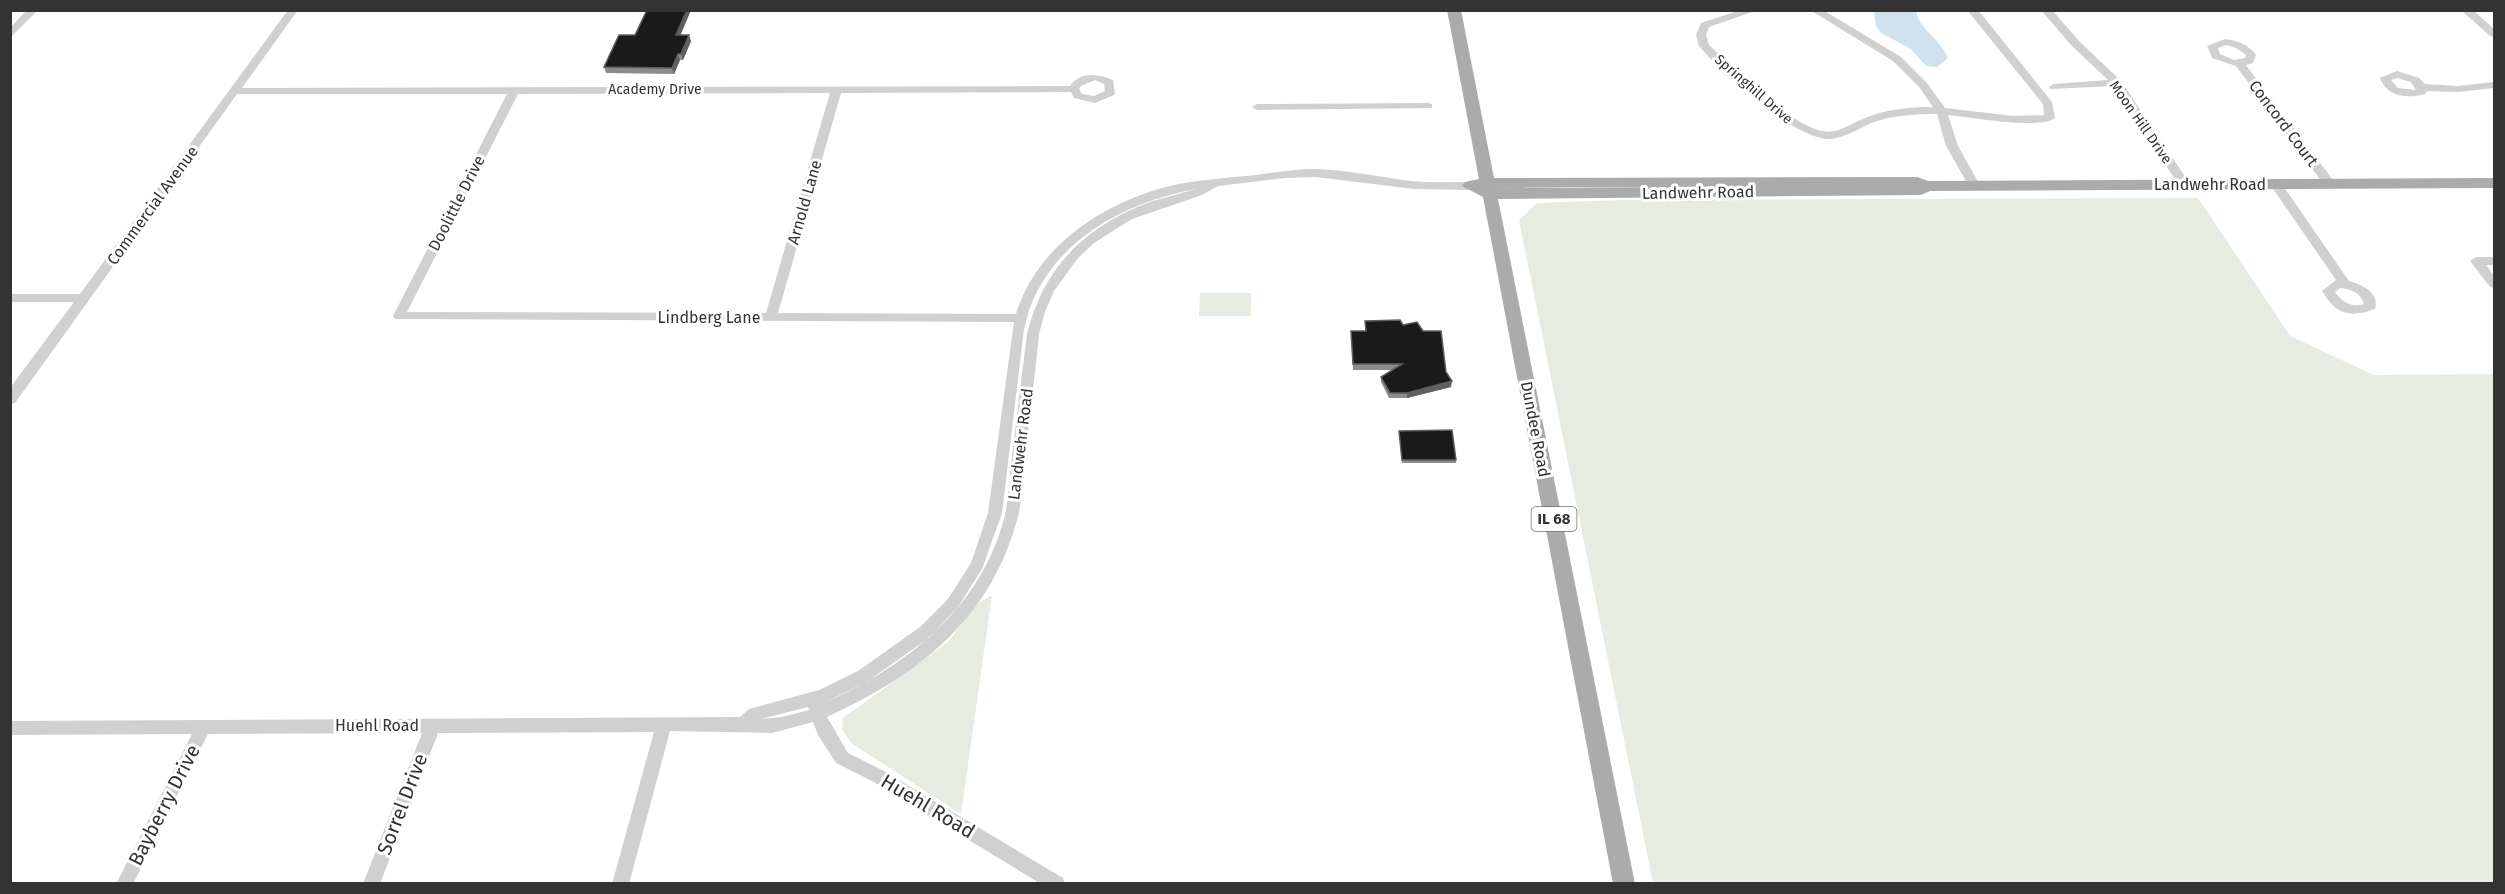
<svg xmlns="http://www.w3.org/2000/svg" width="2505" height="894" viewBox="0 0 2505 894" font-family="'Fira Sans',sans-serif">
  <style>
    .green { fill: #e6ecdf }
    .water { fill: #cfe2ee }
    .lines { fill: none; stroke-linecap: round; stroke-linejoin: round }
    .minor { fill: #d0d0d0; fill-rule: evenodd }
    .major { fill: #ababab; fill-rule: evenodd }
    .wall { fill: #8c8c8c }
    .shaded-wall { fill: #5f5f5f }
    .building { fill: #1a1a1a; stroke: #5f5f5f; stroke-width: 1.5 }
    .labels { text-anchor: middle; stroke-width: 6; stroke-linejoin: round; paint-order: stroke }
    .far-street-label { font-size: 14px; fill: #333; stroke: #fff }
    .shield { fill: #fff; stroke: #707070; stroke-width: 1.5 }
    .shield-label { font-size: 15px; font-weight: bold; fill: #333 }
    .street-label { font-size: 16px; fill: #333; stroke: #fff }
    .near-street-label { font-size: 20px; fill: #333; stroke: #fff }
  </style>
  <rect width="100%" height="100%" fill="#fff"/>
  <g class="green">
    <path d="M2198,198L2290,336L2374,375L2494,374V883H1653L1519,220L1537,203L1623,200Z"/>
    <path d="M1200,293H1251V316H1199Z"/>
    <path d="M992,595L961,814L851,743L842,729L843,718L948,642L977,604Z"/>
  </g>
  <path class="water" d="M1874,11H1916C1919,29 1941,40 1948,58L1937,67L1926,66L1911,49L1881,33L1876,26Z"/>
  <g class="lines">
    <g class="minor">
      <path d="M27,10H38L10,38V28Z"/>
      <path d="M288,10H298L242,88L1070,86C1081,71 1098,74 1113,80L1115,93L1114,95L1095,103L1074,98L1071,92L841,93L778,313L1016,314C1036,248 1099,206 1162,188C1186,181 1210,180 1234,177C1262,175 1288,169 1316,169C1348,170 1379,177 1411,181C1430,183 1450,182 1470,182L1476,186L1470,190L1414,189L1316,177L1285,178L1218,186L1202,195L1132,219L1094,243L1078,258L1054,291L1045,312L1039,334C1035,375 1030,416 1025,457C1023,476 1023,497 1018,516C992,618 919,675 827,717L848,753L884,771L1063,878L1065,884H1041L872,781L836,763L818,735L813,722L772,733L670,731L629,884H612L654,732L438,733L380,884H363L422,733L208,734L133,884H116L192,734L10,735V721L740,717L749,709L819,690L858,671L920,627L948,599L971,563L988,513L1014,322L395,319L393,316L507,94H237L15,403L10,404V388L74,302H10V294H80ZM1095,80L1104,84L1105,91L1094,96L1082,94L1079,89L1081,86ZM830,93L766,313L407,312L518,94ZM1195,189C1178,195 1159,198 1142,205C1081,230 1043,270 1027,334C1022,375 1017,415 1012,456C1010,475 1009,496 1005,515C982,608 906,667 822,704L868,681L930,637L958,607L982,569L1002,513L1024,329C1027,319 1029,308 1034,298C1064,234 1129,202 1195,189ZM808,707L809,710L781,717L761,719Z"/>
      <path d="M1741,10H1758L1709,27L1706,35L1709,45C1734,67 1802,140 1835,131C1846,128 1855,122 1865,118C1886,109 1911,107 1933,107L1919,87L1893,61L1810,10H1823L1901,57L1927,83L1945,108L2013,116L2044,115L2043,104L1967,10H1978L2052,102L2055,118C2041,130 1969,117 1948,115L1958,146L1980,185L1974,189L1970,188L1946,146L1937,114C1916,114 1894,115 1874,122C1859,128 1847,137 1831,139C1798,143 1720,71 1699,46L1696,35L1701,23Z"/>
      <path d="M2041,10H2052L2079,41L2121,81L2188,181V187H2180L2114,86L2050,89L2049,87L2054,84L2108,80L2071,45Z"/>
      <path d="M2461,10H2473L2494,29V37L2490,36Z"/>
      <path d="M2225,39C2238,41 2248,44 2256,55L2253,63L2246,65L2333,180V186H2325L2236,66L2212,58L2207,46ZM2226,45L2236,48L2246,55L2245,58L2234,60L2220,54L2218,48Z"/>
      <path d="M2397,71L2419,78L2425,84L2457,86L2494,82V88L2457,92L2427,91L2425,94C2407,99 2387,97 2380,78ZM2397,78L2411,82L2416,90L2398,88L2391,80Z"/>
      <path d="M1428,103L1432,104V108L1257,110L1252,107L1257,104Z"/>
      <path d="M2275,179L2279,180L2349,281C2363,285 2380,293 2375,309C2350,318 2336,315 2322,291L2336,280L2269,183ZM2340,288C2351,289 2361,293 2364,304C2352,308 2342,302 2335,292Z"/>
      <path d="M2476,257H2494V265H2486L2494,276V288L2490,287L2470,261Z"/>
    </g>
    <path class="major" d="M1447,10H1461L1494,178L1917,177L1928,181L2494,178V188L1930,191L1921,195L1498,199L1635,884H1613L1483,197L1462,186L1465,182L1479,179ZM1570,187H1698L1496,188Z"/>
  </g>
  <g class="wall">
    <path d="M647,10H691L680,35L691,41L683,60H680L674,74L606,73L604,67L635,35Z"/>
    <path d="M1365,321L1403,325L1446,372L1451,387L1407,398H1389L1381,382V377L1392,370H1353L1351,331H1365Z"/>
    <path d="M1399,431L1456,460V463H1402Z"/>
  </g>
  <g class="shaded-wall">
    <path d="M687,10H691L678,41L676,35Z"/>
    <path d="M689,35L691,41L683,60L681,54Z"/>
    <path d="M678,54L680,60L674,74L672,68Z"/>
    <path d="M1452,381L1451,387L1407,398V393Z"/>
  </g>
  <g class="building">
    <path d="M647,10H687L676,35H689L681,54H678L672,68L604,67L619,35H635Z"/>
    <path d="M1400,320L1403,325L1417,322L1423,331H1441L1446,372L1452,381L1407,393H1390L1381,377L1402,364H1353L1351,331H1366L1365,321Z"/>
    <path d="M1452,430L1456,460H1402L1399,431Z"/>
  </g>
  <g class="labels">
    <g class="far-street-label">
      <text x="655" y="94">Academy Drive</text>
      <text transform="translate(1754 89) rotate(41)" y="5">Springhill Drive</text>
      <text transform="translate(2141 122) rotate(55)" y="5">Moon Hill Drive</text>
    </g>
    <rect class="shield" x="1531.5" y="507" width="45" height="24" rx="4.5"/>
    <g class="shield-label">
      <text x="1554" y="524">IL 68</text>
    </g>
    <g class="street-label">
      <text transform="translate(2284 123) rotate(53)" y="6">Concord Court</text>
      <text x="2210" y="190">Landwehr Road</text>
      <text transform="translate(1698 192) rotate(-1)" y="6">Landwehr Road</text>
      <text transform="translate(804 202) rotate(-74)" y="6">Arnold Lane</text>
      <text transform="translate(456 203) rotate(-63)" y="6">Doolittle Drive</text>
      <text transform="translate(152 205) rotate(-54)" y="6">Commercial Avenue</text>
      <text x="709" y="323">Lindberg Lane</text>
      <text transform="translate(1536 429) rotate(79)" y="6">Dundee Road</text>
      <text transform="translate(1020 444) rotate(-83)" y="6">Landwehr Road</text>
      <text x="377" y="731">Huehl Road</text>
    </g>
    <g class="near-street-label">
      <text transform="translate(402 804) rotate(-69)" y="7">Sorrel Drive</text>
      <text transform="translate(164 805) rotate(-63)" y="7">Bayberry Drive</text>
      <text transform="translate(928 806) rotate(31)" y="7">Huehl Road</text>
    </g>
  </g>
  <rect width="2505" height="894" fill="none" stroke="#333333" stroke-width="24"/>
</svg>
